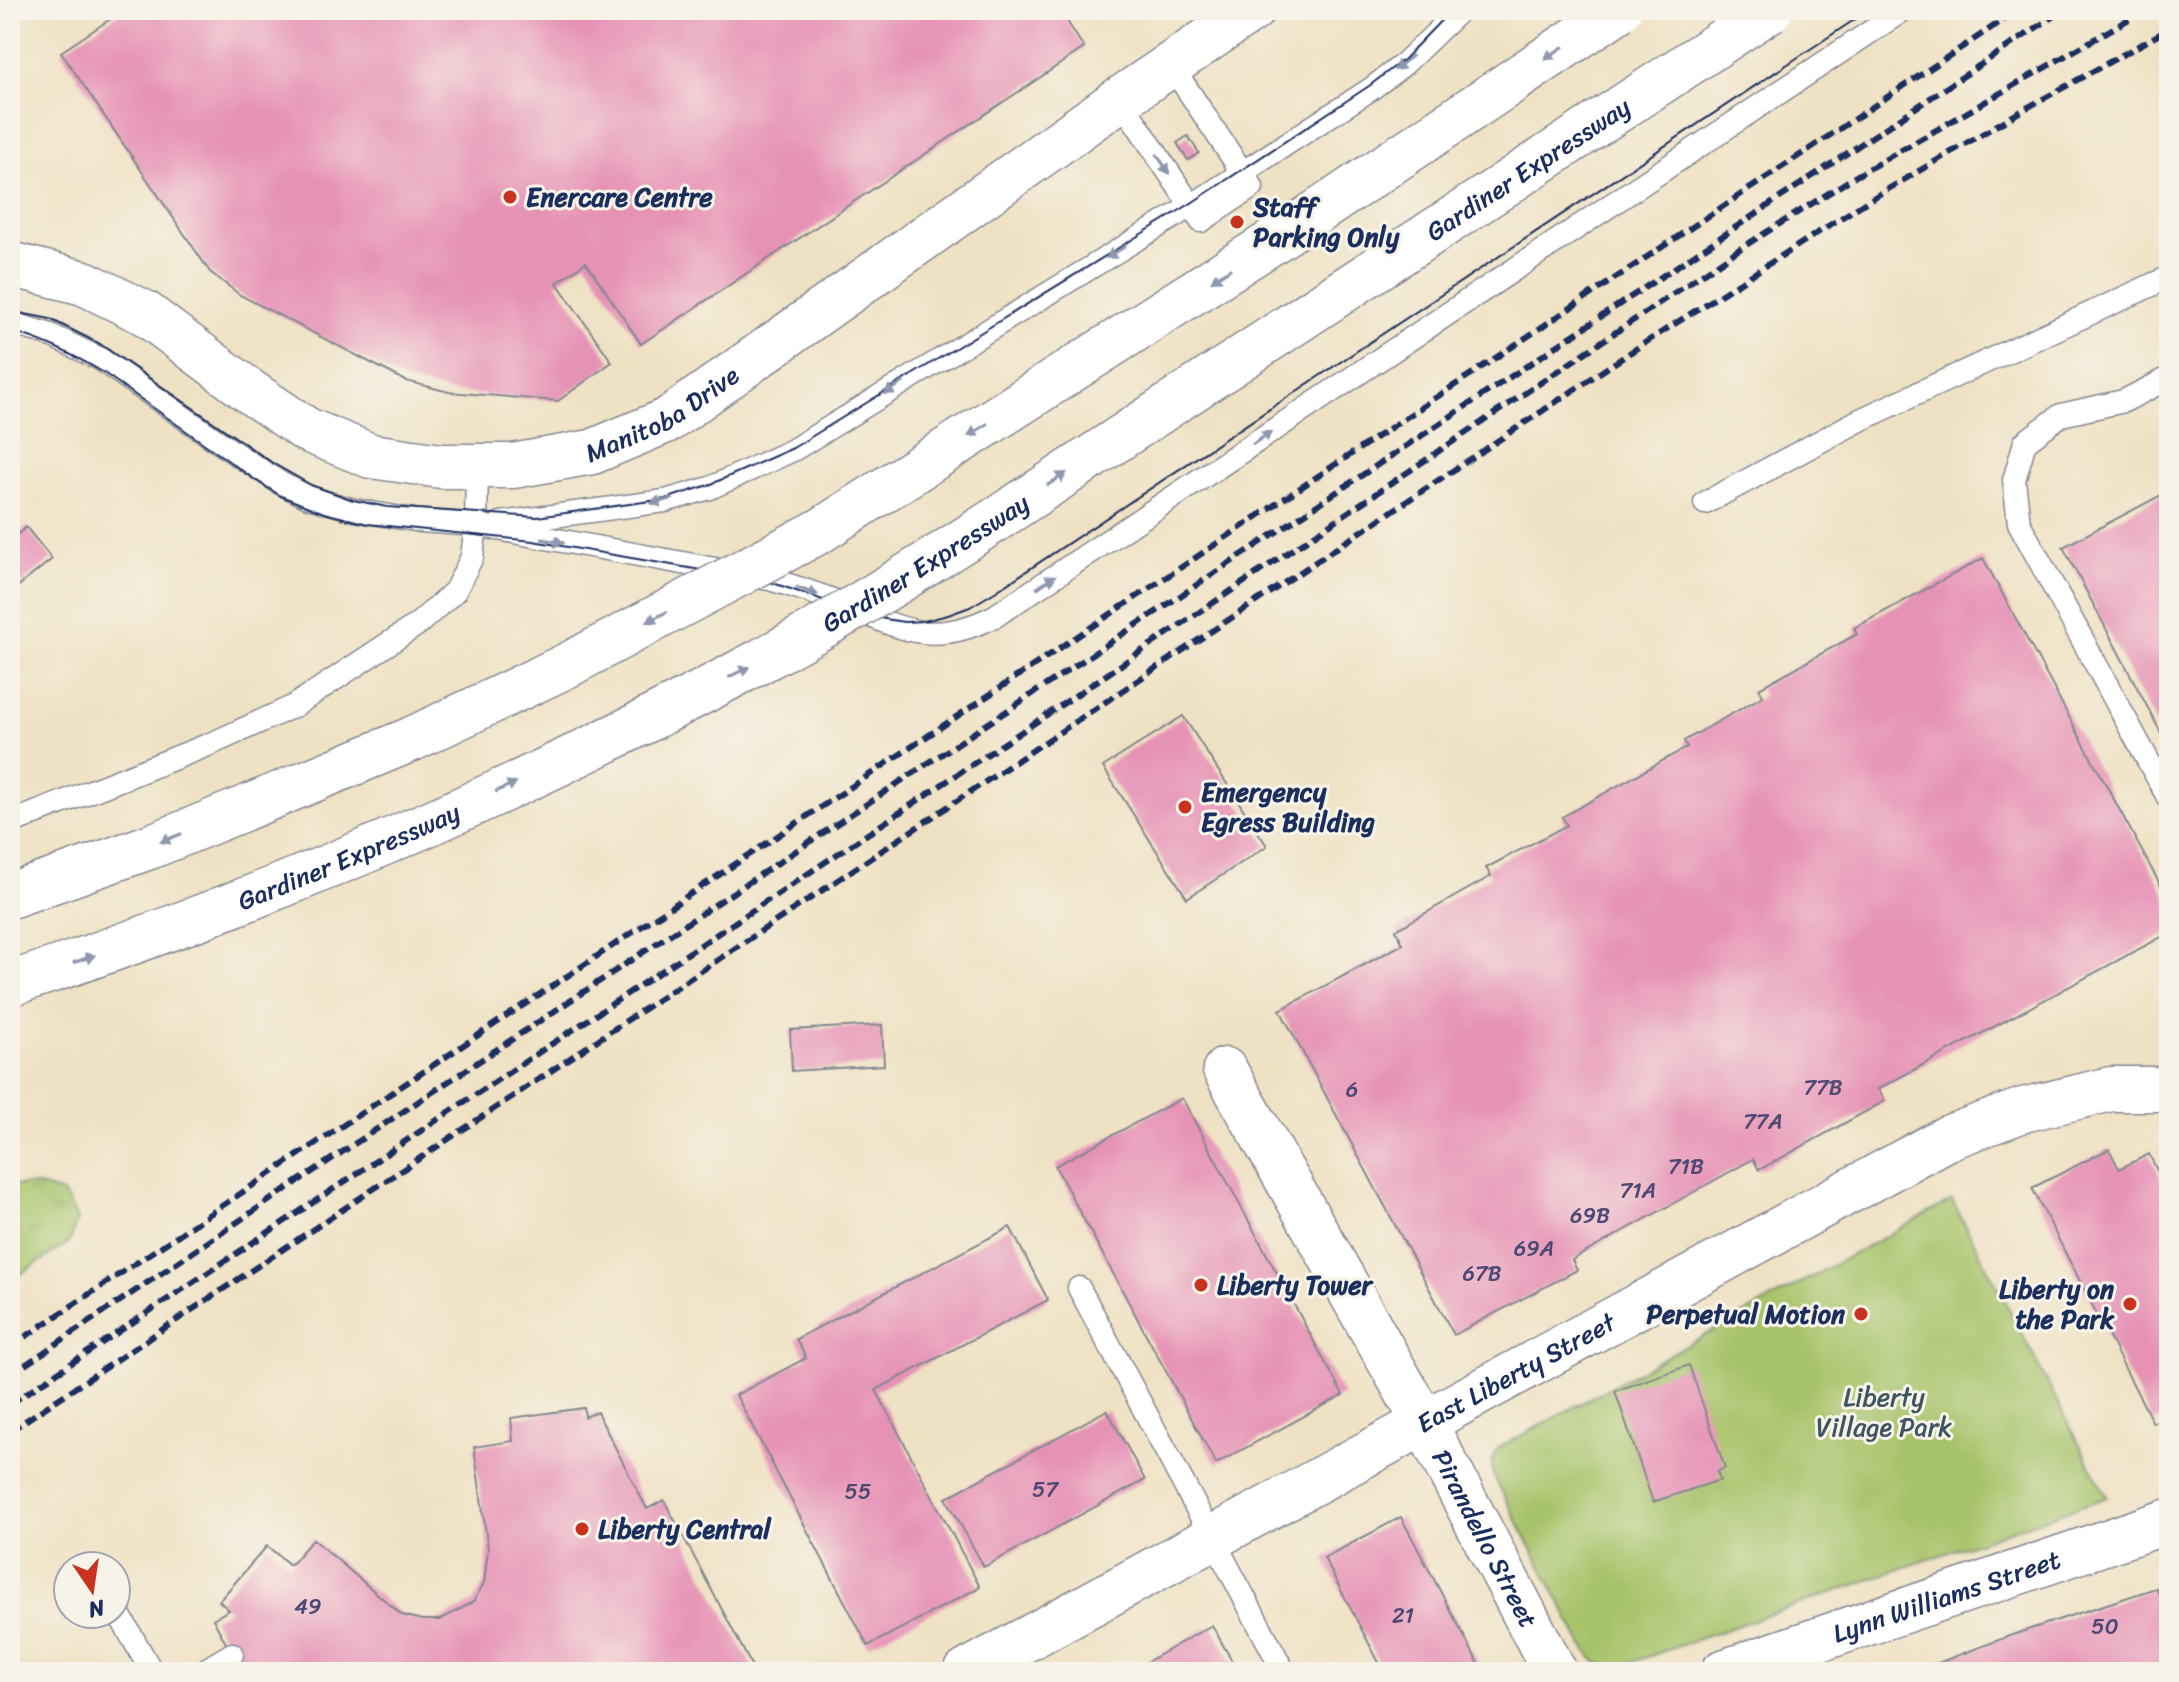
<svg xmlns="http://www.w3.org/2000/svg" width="2179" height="1682" viewBox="0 0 2179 1682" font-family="Sriracha,sans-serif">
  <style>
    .grass { fill: url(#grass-tufts); stroke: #617964; stroke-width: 2 }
    .green { fill: #a7c369; stroke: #617964; stroke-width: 2 }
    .building { fill: #e692b5 }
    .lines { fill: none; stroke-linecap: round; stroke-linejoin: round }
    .lane-casing { stroke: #858890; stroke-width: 25 }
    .street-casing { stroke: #858890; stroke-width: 47 }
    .secondary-casing { stroke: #858890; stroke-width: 47 }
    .highway-casing { stroke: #858890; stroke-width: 47 }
    .lane { stroke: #fff; stroke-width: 22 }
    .street { stroke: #fff; stroke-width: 44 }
    .secondary { stroke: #fff; stroke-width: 44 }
    .highway { stroke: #fff; stroke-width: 44 }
    .tram { stroke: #1b2f5e; stroke-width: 2 }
    .rail { stroke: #1b2f5e; stroke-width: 6; stroke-dasharray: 12 6; stroke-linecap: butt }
    .highway-bridge-casing { stroke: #858890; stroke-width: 47; stroke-linecap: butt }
    .highway-bridge { stroke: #fff; stroke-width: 44 }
    .oneway { fill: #8d97ae }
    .poi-dot { fill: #c8321e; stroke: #f7f3e8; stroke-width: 3 }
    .labels { text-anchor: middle; stroke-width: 6; stroke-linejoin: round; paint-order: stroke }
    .number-label { font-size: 22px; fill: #4e4874 }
    .street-label { font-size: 26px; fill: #1b2f5e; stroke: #f7f3e8 }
    .poi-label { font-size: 26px; font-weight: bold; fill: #1b2f5e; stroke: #f7f3e8; text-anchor: start }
    .park-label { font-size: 26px; fill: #3e5461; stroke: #f7f3e8 }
  </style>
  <defs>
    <pattern id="grass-tufts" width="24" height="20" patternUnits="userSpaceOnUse" patternTransform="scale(2)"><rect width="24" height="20" fill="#a7c369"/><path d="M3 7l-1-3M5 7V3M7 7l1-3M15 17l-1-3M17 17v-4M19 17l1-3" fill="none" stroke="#879f5a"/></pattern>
  </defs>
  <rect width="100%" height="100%" fill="#f7f3e8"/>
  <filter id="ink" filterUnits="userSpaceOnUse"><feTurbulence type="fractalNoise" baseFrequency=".0125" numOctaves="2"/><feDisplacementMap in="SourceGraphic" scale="16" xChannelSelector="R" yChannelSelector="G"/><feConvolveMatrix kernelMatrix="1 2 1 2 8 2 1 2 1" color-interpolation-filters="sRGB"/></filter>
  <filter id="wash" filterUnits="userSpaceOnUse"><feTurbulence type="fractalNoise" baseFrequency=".006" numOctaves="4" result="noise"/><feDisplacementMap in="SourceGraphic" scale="32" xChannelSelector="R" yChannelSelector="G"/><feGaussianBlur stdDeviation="1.8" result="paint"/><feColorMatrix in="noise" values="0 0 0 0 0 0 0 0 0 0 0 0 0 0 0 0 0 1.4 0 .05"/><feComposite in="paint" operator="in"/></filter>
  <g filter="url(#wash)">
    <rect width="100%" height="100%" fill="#efe1c3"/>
    <path class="grass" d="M10,1185H35L63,1193L77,1218L70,1242L10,1281Z"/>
    <path class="green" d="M1952,1200L2107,1497L1624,1665C1598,1668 1595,1664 1581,1642L1493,1475L1492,1463L1497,1449Z"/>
    <g id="blocks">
      <g class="building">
        <path d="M124,10H1060L1084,48L641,344L586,262L557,283L612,362L558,401L449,392L406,381L240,295L210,272L61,52Z"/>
        <path d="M1188,136L1199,153L1188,160L1177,143Z"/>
        <path d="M2169,491V748L2063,547Z"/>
        <path d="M26,527L52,559L10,593V541Z"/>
        <path d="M1983,558L2169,901V933L1878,1089L1885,1101L1759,1170L1753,1159L1572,1260L1577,1270L1454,1335L1280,1010L1403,944L1396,930L1491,876L1486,868L1567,825L1562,817L1687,747L1684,741L1763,696L1759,688L1857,634L1854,628Z"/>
        <path d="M1183,716L1267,846L1187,898L1103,767Z"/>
        <path d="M882,1025L884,1065L792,1071L790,1030Z"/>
        <path d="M1182,1098L1343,1395L1216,1464L1055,1166Z"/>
        <path d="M2109,1149L2119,1169L2149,1154L2169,1194V1415L2153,1423L2032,1188Z"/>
        <path d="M1010,1227L1048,1300L876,1390L980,1587L868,1646L736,1395L806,1358L796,1339Z"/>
        <path d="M1689,1365L1725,1468L1717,1471L1720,1480L1653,1502L1615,1391Z"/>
        <path d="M584,1408L585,1417L597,1412L647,1509L664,1500L755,1672H241L213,1619L229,1610L219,1601L267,1546L290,1565L313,1539L402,1615L422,1620H440L473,1602L484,1583L488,1549L474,1447L513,1441L511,1418Z"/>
        <path d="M1107,1410L1145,1480L984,1567L946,1498Z"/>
        <path d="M1401,1517L1483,1672H1384L1324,1558Z"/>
        <path d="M2156,1588L2169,1613V1672H1914L2012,1635Z"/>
        <path d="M1212,1625L1238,1672H1129Z"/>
      </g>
    </g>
  </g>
  <g filter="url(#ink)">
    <use href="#blocks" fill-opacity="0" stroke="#858890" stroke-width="2"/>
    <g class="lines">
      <g class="lane-casing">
        <g id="lane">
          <path d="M1120,99L1201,221L1252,187L1171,65"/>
          <path d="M10,323L48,334L100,359L236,454L280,483L308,497L354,510L420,521L476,525L769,579C794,586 817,594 841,603C901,629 932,648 995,616L1903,10"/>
          <path d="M2169,378L2124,401L2061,415L2025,442L2014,480L2019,523L2169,799"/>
          <path d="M1705,503L1860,420L2169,277"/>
          <path d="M501,523L665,501L710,488L793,450L1191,206L1371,89L1404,64L1460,10"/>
          <path d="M10,823L213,743L294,706L418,624L455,591L472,557L476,525L477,466"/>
          <path d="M1079,1288L1284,1672"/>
          <path d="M116,1609L152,1672"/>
          <path d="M202,1672L232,1654"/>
        </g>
      </g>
      <g class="street-casing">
        <g id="street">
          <path id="s1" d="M1225,1070L1425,1424L1555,1672"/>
          <path id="s2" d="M1723,1672L2169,1521"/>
        </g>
      </g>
      <g class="secondary-casing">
        <g id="secondary">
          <path id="s3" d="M10,264L84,283L145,313L252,393L307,430L371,456L441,466H513L592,452L668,420L1120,99L1252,10"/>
          <path id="s4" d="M966,1672L1947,1138L2023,1110L2111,1089H2169"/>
        </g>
      </g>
      <g class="highway-casing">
        <path id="highway" d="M10,896L152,846L243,809"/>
      </g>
      <use href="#lane" class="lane"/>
      <use href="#street" class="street"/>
      <use href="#secondary" class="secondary"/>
      <use href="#highway" class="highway"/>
      <g class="tram">
        <path d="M10,311L50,319L100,344L274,464L311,485L353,500L387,507L537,517L665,499L709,485L793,448L1190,204L1369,86L1403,60L1451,10"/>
        <path d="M10,331C44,340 74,355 104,373L254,479L281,496L324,513L368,524L533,541L770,582L873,617L904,622L924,621L948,615L970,607L995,592L1869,10"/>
      </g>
      <g class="rail">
        <path d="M10,1347L2018,10"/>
        <path d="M10,1375L297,1182L2063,10"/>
        <path d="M10,1404L1036,722L1735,252L1851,179L2145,10"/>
        <path d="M10,1431L1640,346L1866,202L2023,110L2169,29"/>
      </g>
      <g class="highway-bridge-casing">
        <g id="highway-bridge">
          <path d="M243,809L412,739L566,666L820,531L1280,237L1619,10"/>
          <path id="s5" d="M10,984C265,901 519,791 755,664C904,584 1044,488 1185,395C1380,267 1575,138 1770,10"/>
        </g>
      </g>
      <use href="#highway-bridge" class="highway-bridge"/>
    </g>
    <defs><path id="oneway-solid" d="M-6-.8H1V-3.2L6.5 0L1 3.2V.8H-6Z" transform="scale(2)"/></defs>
    <g class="oneway">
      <use href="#oneway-solid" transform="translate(1554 53) rotate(146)"/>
      <use href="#oneway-solid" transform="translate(1403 63) rotate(140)"/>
      <use href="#oneway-solid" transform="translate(1163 164) rotate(57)"/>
      <use href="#oneway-solid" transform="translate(1116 252) rotate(148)"/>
      <use href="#oneway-solid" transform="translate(1221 275) rotate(147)"/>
      <use href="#oneway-solid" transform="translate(894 388) rotate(148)"/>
      <use href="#oneway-solid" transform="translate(978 430) rotate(147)"/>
      <use href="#oneway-solid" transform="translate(1262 438) rotate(-34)"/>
      <use href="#oneway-solid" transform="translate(1057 479) rotate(-33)"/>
      <use href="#oneway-solid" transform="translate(662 501) rotate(168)"/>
      <use href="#oneway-solid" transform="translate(553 541) rotate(10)"/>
      <use href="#oneway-solid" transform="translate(1046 582) rotate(-34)"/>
      <use href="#oneway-solid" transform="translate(807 591) rotate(19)"/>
      <use href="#oneway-solid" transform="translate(657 617) rotate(152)"/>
      <use href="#oneway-solid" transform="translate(739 672) rotate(-27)"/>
      <use href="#oneway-solid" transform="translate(506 787) rotate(-25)"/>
      <use href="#oneway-solid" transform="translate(171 838) rotate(158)"/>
      <use href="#oneway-solid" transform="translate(84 959) rotate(-19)"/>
    </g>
  </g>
  <g class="poi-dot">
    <circle cx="510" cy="197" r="8"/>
    <circle cx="1237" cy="222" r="8"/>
    <circle cx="1185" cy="807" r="8"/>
    <circle cx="1201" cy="1285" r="8"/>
    <circle cx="2130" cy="1304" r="8"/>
    <circle cx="1861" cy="1314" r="8"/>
    <circle cx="582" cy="1529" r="8"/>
  </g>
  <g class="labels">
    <g class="number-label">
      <text x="1823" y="1095">77B</text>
      <text x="1352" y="1097">6</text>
      <text x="1763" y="1129">77A</text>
      <text x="1686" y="1174">71B</text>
      <text x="1638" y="1198">71A</text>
      <text x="1590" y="1223">69B</text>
      <text x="1534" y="1256">69A</text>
      <text x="1482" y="1281">67B</text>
      <text x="1045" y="1497">57</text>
      <text x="858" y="1499">55</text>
      <text x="308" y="1614">49</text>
      <text x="1403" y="1623">21</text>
      <text x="2105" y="1634">50</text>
    </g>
    <g class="street-label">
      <text dy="9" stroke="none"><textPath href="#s5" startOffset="1730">Gardiner Expressway</textPath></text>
      <text dy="9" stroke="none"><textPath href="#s3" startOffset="716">Manitoba Drive</textPath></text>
      <text dy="9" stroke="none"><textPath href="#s5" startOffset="1010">Gardiner Expressway</textPath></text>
      <text dy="9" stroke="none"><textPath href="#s5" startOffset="362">Gardiner Expressway</textPath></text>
      <text dy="9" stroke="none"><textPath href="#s4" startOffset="626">East Liberty Street</textPath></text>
      <text dy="9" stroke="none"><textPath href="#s1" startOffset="536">Pirandello Street</textPath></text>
      <text dy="9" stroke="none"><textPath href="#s2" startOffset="236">Lynn Williams Street</textPath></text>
    </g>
    <g class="poi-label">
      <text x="526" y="206">Enercare Centre</text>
      <text x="1253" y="216">Staff<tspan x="1253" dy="30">Parking Only</tspan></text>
      <text x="1201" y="801">Emergency<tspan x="1201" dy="30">Egress Building</tspan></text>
      <text x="1217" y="1294">Liberty Tower</text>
      <text x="2114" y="1298" text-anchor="end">Liberty on<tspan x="2114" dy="30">the Park</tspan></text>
      <text x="1845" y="1323" text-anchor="end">Perpetual Motion</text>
      <text x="598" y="1538">Liberty Central</text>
    </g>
    <g class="park-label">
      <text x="1884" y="1406">Liberty<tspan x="1884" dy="30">Village Park</tspan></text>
    </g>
  </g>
  <rect width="2179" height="1682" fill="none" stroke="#f7f3e8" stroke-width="40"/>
  <g transform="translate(92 1590) rotate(167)"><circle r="38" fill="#f7f3e8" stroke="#9fa5b1" stroke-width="2"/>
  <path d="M0-6L14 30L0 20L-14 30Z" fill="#c8321e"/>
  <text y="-12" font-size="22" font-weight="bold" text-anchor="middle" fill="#1b2f5e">N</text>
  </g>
</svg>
